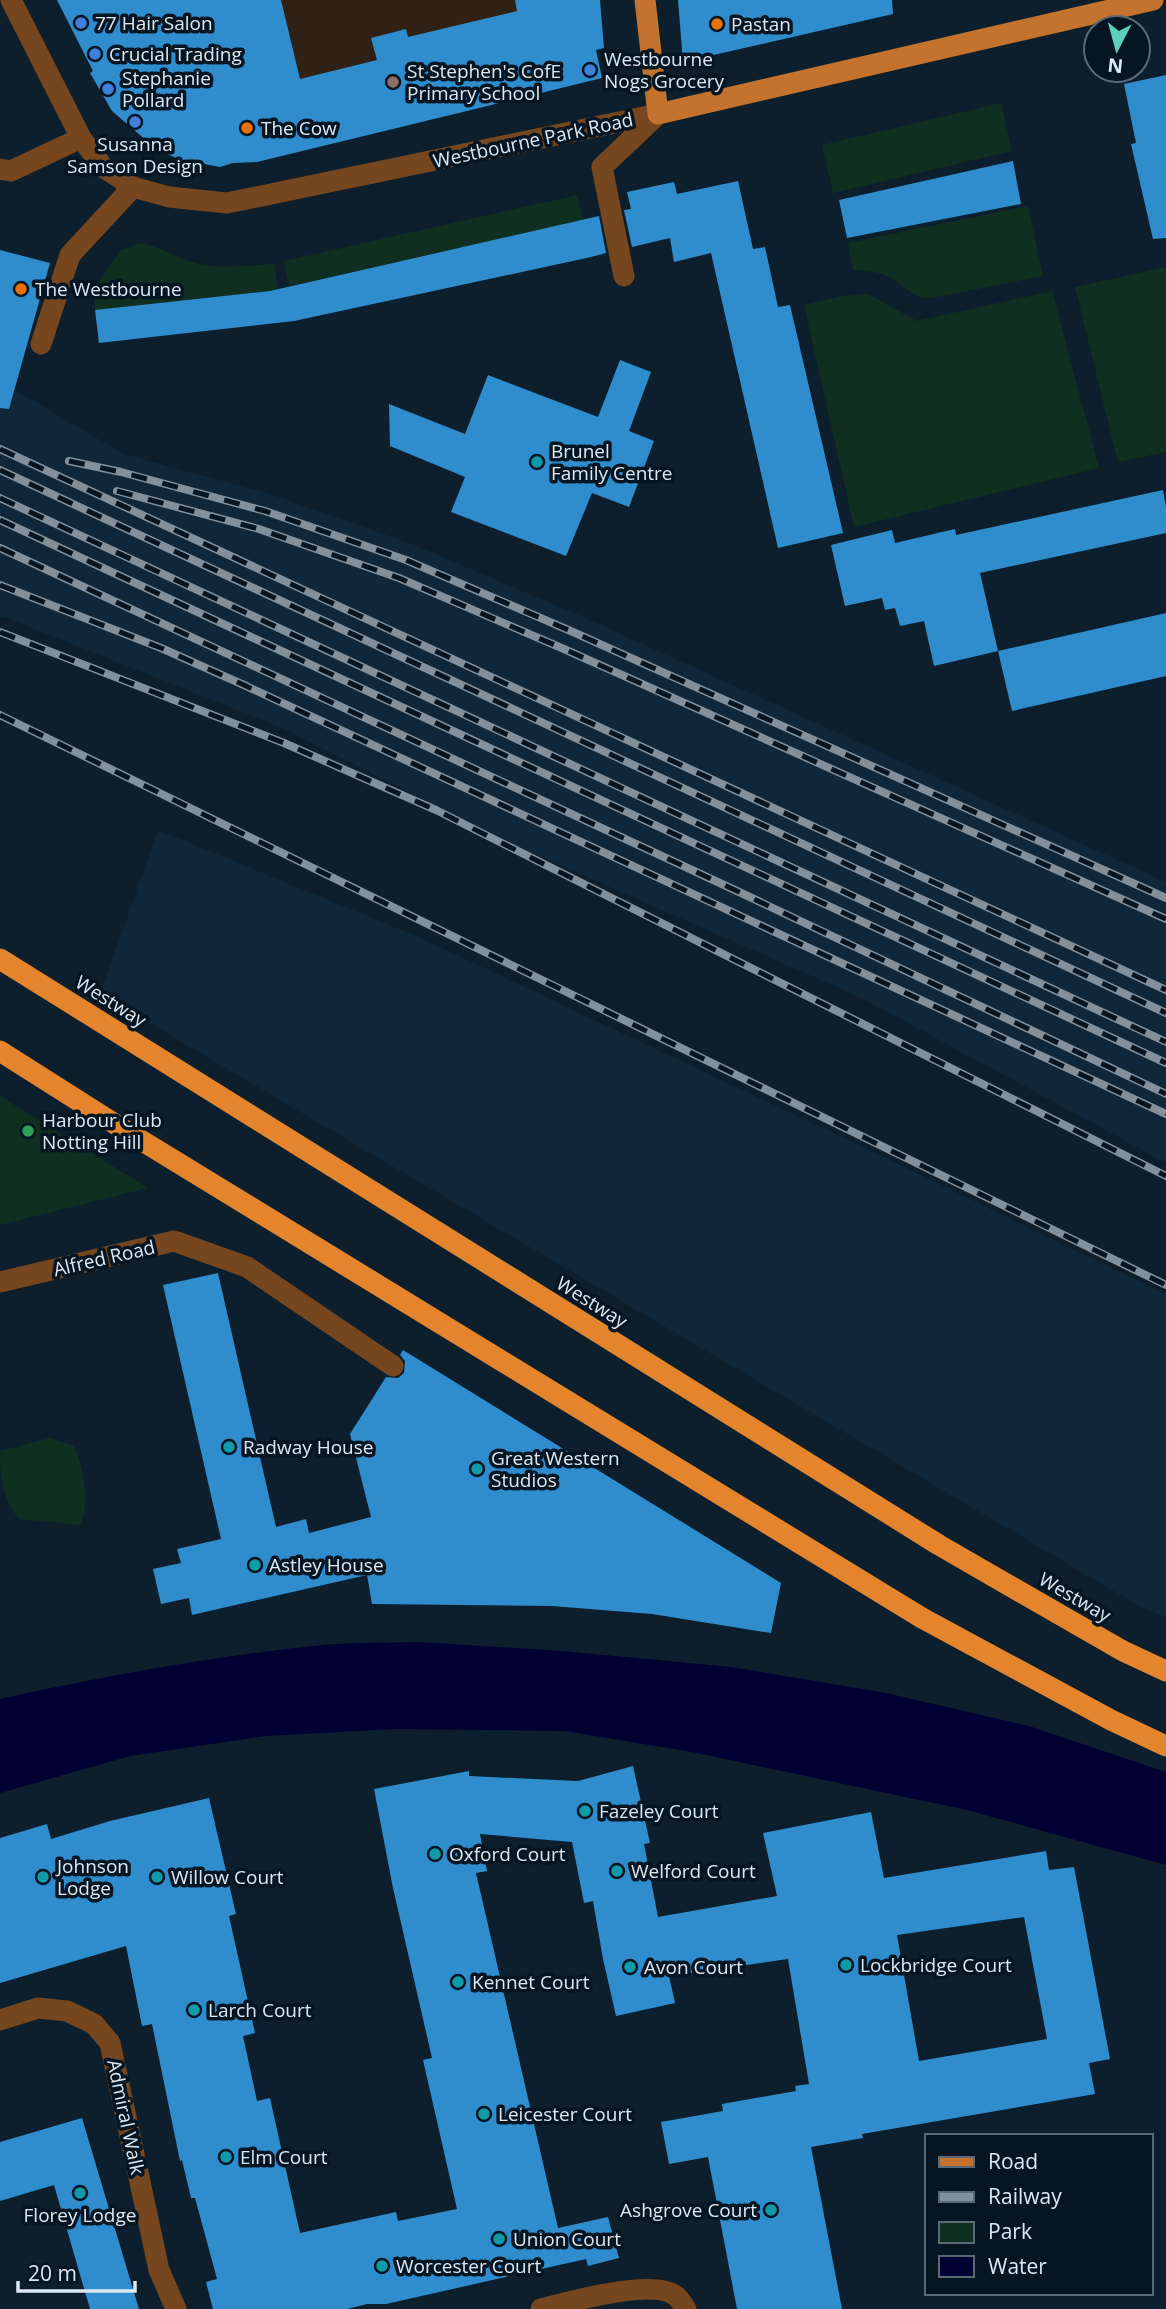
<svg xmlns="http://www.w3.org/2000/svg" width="1166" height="2309" viewBox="0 0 1166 2309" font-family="'Open Sans',sans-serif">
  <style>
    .built { fill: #0f2739 }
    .education { fill: #2f2115 }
    .green { fill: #112f20 }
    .water { fill: #003 }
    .building { fill: #2f8dcd; fill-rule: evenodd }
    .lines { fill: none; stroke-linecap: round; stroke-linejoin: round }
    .minor { stroke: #76461e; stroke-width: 21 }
    .major { stroke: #c3732e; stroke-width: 21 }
    .highway { stroke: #e4842c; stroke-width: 21 }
    .rail-casing { stroke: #82909b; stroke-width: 8 }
    .rail { stroke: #051522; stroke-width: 5; stroke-dasharray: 16; stroke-linecap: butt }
    .shop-dot { fill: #3f7fe0; stroke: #051522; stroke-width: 2.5 }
    .food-dot { fill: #e8710a; stroke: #051522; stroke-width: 2.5 }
    .education-dot { fill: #8d6e63; stroke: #051522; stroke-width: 2.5 }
    .culture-dot { fill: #0f9aa8; stroke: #051522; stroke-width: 2.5 }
    .leisure-dot { fill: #2e9e5b; stroke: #051522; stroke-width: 2.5 }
    .labels { text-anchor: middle; stroke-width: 7; stroke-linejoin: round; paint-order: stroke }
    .poi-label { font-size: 19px; fill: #dde8f2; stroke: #051522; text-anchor: start }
    .street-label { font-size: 19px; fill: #dde8f2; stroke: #051522 }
  </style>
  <rect width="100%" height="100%" fill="#0d1f2c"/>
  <g class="built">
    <path d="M0,386L22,394L124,454L270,494L412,544L581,616L1166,882V1163L864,999L512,844L278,726L2,616L0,618Z"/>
    <path d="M158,830L421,938L903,1166L1166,1295V1617L1141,1607L100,994Z"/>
  </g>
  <path class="education" d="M231,0H515L518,11L270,158Z"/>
  <g class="green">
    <path d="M1001,103L1012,151L833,193L822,145Z"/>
    <path d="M577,195L583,220L289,286L284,261Z"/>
    <path d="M1028,206L1043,276L932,298C909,299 902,281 882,274C873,271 862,271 853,270L848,243Z"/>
    <path d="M141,243C159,246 174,257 192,262C217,270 248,265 274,264L278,290L95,310L94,289L121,250Z"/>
    <path d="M1166,267V452L1118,462L1075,287Z"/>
    <path d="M1052,291L1099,468L854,527L804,305L842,296L868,294L917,321Z"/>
    <path d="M0,1096L148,1188L0,1225Z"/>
    <path d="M50,1438L74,1446C83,1466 91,1505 80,1525L19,1519C2,1497 0,1479 0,1451Z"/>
  </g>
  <path class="water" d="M419,1642L562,1651L732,1667L886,1693L1029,1726L1166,1772V1865L967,1810L692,1752L565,1731L396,1729L266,1736L130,1756L0,1793V1699C107,1676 214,1656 323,1645C354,1642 387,1643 419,1642Z"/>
  <g class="building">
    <path d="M57,0H281L300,79L377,60L371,38L406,29L408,37L517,11L515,0H600L604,48L596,50L602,78L257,162L233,163L220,167L178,159L155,148L112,111L90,73L93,71Z"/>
    <path d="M678,0H892L893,14L683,62Z"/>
    <path d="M1166,75V238L1153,239L1131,144L1136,143L1124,84Z"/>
    <path d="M1013,161L1021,204L847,238L839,200Z"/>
    <path d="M738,181L753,249L765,247L778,307L790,305L843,533L778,548L711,253L674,262L670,238L632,247L624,210L631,209L627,192L674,182L677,194Z"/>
    <path d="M599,216L606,253L591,257L294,321L99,343L95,310L270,291Z"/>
    <path d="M0,250L50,263L9,409L0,408Z"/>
    <path d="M620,360L651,372L629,431L654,441L629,507L592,493L566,556L451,512L465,477L390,446L389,404L465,434L488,375L598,417Z"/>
    <path d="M1163,490L1166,507V533L980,573L998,651L1166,613V676L1012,711L998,651L934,666L924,621L900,626L895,608L885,610L882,598L845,606L831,545L892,530L895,543L955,529L956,535Z"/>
    <path d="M218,1273L276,1527L306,1519L309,1533L371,1517L350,1434L386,1377L398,1378L404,1373L405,1361L400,1355L403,1350L781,1583L771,1633L652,1614L552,1606L372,1604L367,1575L192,1615L189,1598L161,1604L153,1569L181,1563L177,1549L221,1539L163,1285Z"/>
    <path d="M633,1766L650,1843L644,1844L658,1917L777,1896L763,1833L871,1812L884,1878L1046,1851L1049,1870L1074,1867L1110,2059L1089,2063L1095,2094L862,2134L863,2138L811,2147L842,2309H737L708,2157L669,2164L661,2122L723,2111L722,2104L796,2091L795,2086L809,2084L788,1959L669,1976L675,2003L616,2016L603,1959L593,1901L584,1903L572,1842L480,1834L487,1871L476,1873L558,2228L608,2217L619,2258L588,2266L586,2259L386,2304H367L347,2309H213L206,2282L217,2279L195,2198H191L182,2160L180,2161L152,2024L142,2026L126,1946L0,1983V1838L47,1824L51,1839L110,1821L209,1798L236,1914L229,1916L255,2033L243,2036L257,2101L270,2098L300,2233L396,2212L398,2221L457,2209L423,2060L432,2058L393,1888L374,1789L469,1771V1776L578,1781ZM1024,1917L1047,2039L919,2061L897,1935Z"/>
    <path d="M82,2118L121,2249L139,2309H90L54,2185L0,2201V2142Z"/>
  </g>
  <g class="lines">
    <g class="minor">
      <path d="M11,0L81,138L103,167L133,187L169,197L227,203L658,114"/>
      <path d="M0,169L11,171L81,138"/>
      <path d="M624,276L602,167L657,115"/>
      <path d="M41,344L70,255L133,187"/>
      <path d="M0,1282L174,1241L247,1267L393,1366"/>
      <path d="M0,2020L38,2008L67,2011L94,2024L110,2043L159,2270L176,2309"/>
      <path d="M541,2309C568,2302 654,2278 676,2296C680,2299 683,2305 686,2309"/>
    </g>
    <path class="major" d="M645,0L658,114L1153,0"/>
    <g class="highway">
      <path d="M0,959L939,1545L1123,1651L1166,1671"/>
      <path d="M0,1051L126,1131L922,1618L1111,1720L1166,1746"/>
    </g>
    <g class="rail-casing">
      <g id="rail">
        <path d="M0,449L1166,990"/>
        <path d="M69,461L121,472L265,511L406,560L573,632L1166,898"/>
        <path d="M0,470L1166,1013"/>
        <path d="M117,491L259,529L399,578L564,649L1166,919"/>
        <path d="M0,498L1166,1042"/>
        <path d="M0,520L1166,1063"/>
        <path d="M0,548L737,891L1166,1094"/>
        <path d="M0,585L161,648L244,685L1166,1114"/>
        <path d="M0,632L284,743L436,810L1166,1176"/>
        <path d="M0,715L1166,1285"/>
      </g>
    </g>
    <use href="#rail" class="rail"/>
  </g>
  <g class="shop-dot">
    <circle cx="81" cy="23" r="7"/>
    <circle cx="95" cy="54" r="7"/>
    <circle cx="590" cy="70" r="7"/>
    <circle cx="108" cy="89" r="7"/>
    <circle cx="135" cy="122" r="7"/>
  </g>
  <g class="food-dot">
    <circle cx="717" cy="24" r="7"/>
    <circle cx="247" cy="128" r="7"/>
    <circle cx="21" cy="289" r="7"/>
  </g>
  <circle class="education-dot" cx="393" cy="82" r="7"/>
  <g class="culture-dot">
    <circle cx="537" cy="462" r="7"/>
    <circle cx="229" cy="1447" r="7"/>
    <circle cx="477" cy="1469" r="7"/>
    <circle cx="255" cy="1565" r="7"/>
    <circle cx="585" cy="1811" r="7"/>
    <circle cx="435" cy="1854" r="7"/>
    <circle cx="617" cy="1871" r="7"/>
    <circle cx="43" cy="1877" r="7"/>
    <circle cx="157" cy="1877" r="7"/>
    <circle cx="846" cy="1965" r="7"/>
    <circle cx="630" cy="1967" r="7"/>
    <circle cx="458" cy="1982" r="7"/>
    <circle cx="194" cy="2010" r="7"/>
    <circle cx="484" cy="2114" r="7"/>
    <circle cx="226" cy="2157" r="7"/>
    <circle cx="80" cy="2193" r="7"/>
    <circle cx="771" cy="2210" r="7"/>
    <circle cx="499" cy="2239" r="7"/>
    <circle cx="382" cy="2266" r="7"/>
  </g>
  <circle class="leisure-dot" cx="28" cy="1131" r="7"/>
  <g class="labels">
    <g class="poi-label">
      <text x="95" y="30">77 Hair Salon</text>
      <text x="731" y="31">Pastan</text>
      <text x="109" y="61">Crucial Trading</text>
      <text x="604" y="66">Westbourne<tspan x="604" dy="22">Nogs Grocery</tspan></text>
      <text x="407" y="78">St Stephen's CofE<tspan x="407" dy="22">Primary School</tspan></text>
      <text x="122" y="85">Stephanie<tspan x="122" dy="22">Pollard</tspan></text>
      <text x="261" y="135">The Cow</text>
      <text x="135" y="151" text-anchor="middle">Susanna<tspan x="135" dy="22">Samson Design</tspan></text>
      <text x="35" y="296">The Westbourne</text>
      <text x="551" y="458">Brunel<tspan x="551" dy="22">Family Centre</tspan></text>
      <text x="42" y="1127">Harbour Club<tspan x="42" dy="22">Notting Hill</tspan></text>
      <text x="243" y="1454">Radway House</text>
      <text x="491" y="1465">Great Western<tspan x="491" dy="22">Studios</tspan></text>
      <text x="269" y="1572">Astley House</text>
      <text x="599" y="1818">Fazeley Court</text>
      <text x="449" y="1861">Oxford Court</text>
      <text x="57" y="1873">Johnson<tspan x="57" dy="22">Lodge</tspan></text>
      <text x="631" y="1878">Welford Court</text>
      <text x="171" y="1884">Willow Court</text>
      <text x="860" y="1972">Lockbridge Court</text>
      <text x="644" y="1974">Avon Court</text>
      <text x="472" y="1989">Kennet Court</text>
      <text x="208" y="2017">Larch Court</text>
      <text x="498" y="2121">Leicester Court</text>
      <text x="240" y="2164">Elm Court</text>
      <text x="757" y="2217" text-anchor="end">Ashgrove Court</text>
      <text x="80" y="2222" text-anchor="middle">Florey Lodge</text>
      <text x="513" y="2246">Union Court</text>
      <text x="396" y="2273">Worcester Court</text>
    </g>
    <g class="street-label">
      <text transform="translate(533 140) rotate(-12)" y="7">Westbourne Park Road</text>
      <text transform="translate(111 1001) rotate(32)" y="7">Westway</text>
      <text transform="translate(104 1258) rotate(-13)" y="7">Alfred Road</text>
      <text transform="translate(592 1302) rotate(32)" y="7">Westway</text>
      <text transform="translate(1075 1597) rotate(30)" y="7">Westway</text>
      <text transform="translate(126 2117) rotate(78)" y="7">Admiral Walk</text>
    </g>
  </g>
  <rect x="925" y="2134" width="228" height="161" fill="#051522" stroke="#5b6975" stroke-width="2"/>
  <rect x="939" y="2157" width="35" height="10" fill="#c3732e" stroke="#5b6975" stroke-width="2"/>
  <text x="988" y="2169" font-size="21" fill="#dde8f2">Road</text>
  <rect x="939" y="2192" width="35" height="10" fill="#82909b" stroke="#5b6975" stroke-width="2"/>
  <text x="988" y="2204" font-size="21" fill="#dde8f2">Railway</text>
  <rect x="939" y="2222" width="35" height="21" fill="#112f20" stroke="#5b6975" stroke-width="2"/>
  <text x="988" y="2239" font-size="21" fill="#dde8f2">Park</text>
  <rect x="939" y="2256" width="35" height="21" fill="#000033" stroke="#5b6975" stroke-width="2"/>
  <text x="988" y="2274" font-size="21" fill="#dde8f2">Water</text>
  <g transform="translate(1117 49) rotate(186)"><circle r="33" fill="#051522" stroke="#5b6975" stroke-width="2"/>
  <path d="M0-5L12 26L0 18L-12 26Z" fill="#5eceb8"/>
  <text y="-10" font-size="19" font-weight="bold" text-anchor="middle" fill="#dde8f2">N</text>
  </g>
  <path d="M18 2281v10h117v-10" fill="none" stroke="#dde8f2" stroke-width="3.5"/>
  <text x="28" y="2281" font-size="21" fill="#dde8f2" stroke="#051522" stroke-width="5" paint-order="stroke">20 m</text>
</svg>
